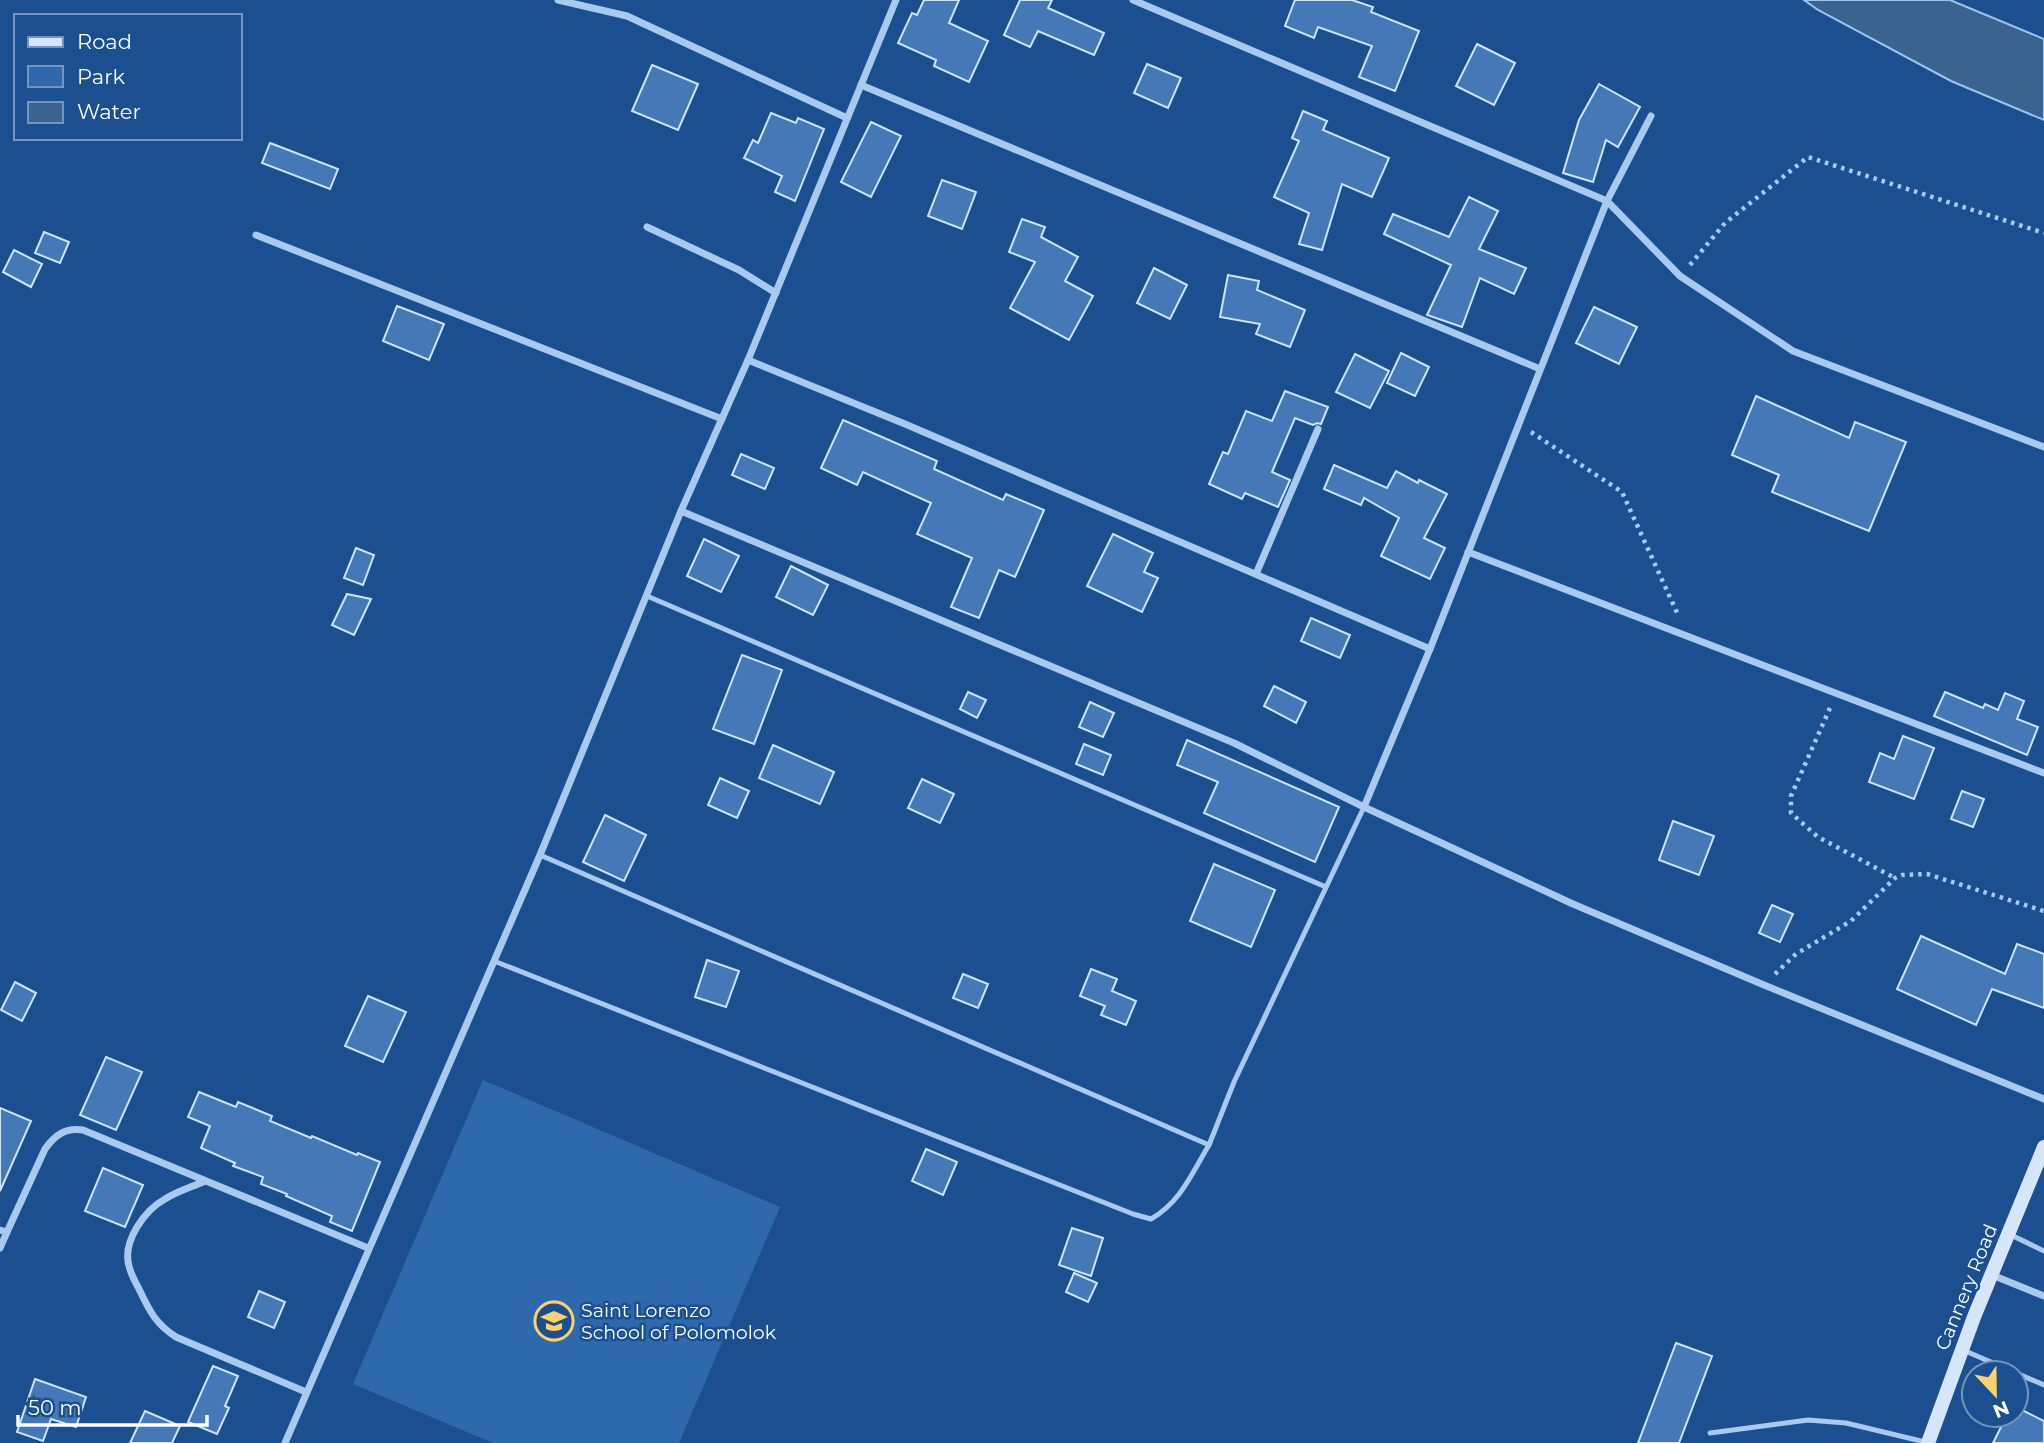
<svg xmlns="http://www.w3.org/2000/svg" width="2044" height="1443" viewBox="0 0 2044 1443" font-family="Montserrat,sans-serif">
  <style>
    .green { fill: #2e69ad }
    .water { fill: #3c6290; stroke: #9cc4f0; stroke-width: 2 }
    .building { fill: #4478b7; stroke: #cfe3fa; stroke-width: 2 }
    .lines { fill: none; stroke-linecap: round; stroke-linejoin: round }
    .path { stroke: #a9c9ee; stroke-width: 4.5; stroke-dasharray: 3.5 5; stroke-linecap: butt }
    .service { stroke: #a9c9ee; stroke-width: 5 }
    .minor { stroke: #a9c9ee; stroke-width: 7 }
    .secondary { stroke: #d6e6fa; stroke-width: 14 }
    .labels { text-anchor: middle; stroke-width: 5; stroke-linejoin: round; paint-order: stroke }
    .street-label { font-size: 19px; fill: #fff; stroke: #1b4f8f }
    .poi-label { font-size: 19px; fill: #fff; stroke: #1b4f8f; text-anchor: start }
  </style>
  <rect width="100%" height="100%" fill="#1b4f8f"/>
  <path class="green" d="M483,1080L780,1207L679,1443H493L353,1384Z"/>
  <path class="water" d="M1804,0H1950L2044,39V120L1951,81L1818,10Z"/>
  <g class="building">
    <path d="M924,0H959L949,23L988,41L969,82L934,66L936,60L898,43L912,13L917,15Z"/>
    <path d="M1020,0H1052L1048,8L1104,33L1094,55L1038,31L1030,47L1004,35Z"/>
    <path d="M1295,0H1352L1373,7L1371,12L1419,31L1395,91L1359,77L1372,46L1318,27L1314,38L1285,26Z"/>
    <path d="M1477,44L1515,63L1494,105L1456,86Z"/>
    <path d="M1147,64L1181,78L1168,108L1134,93Z"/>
    <path d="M652,65L698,84L678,130L632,111Z"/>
    <path d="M1599,84L1640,107L1618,147L1606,140L1593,182L1563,173L1579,120Z"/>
    <path d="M1303,111L1327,121L1323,130L1389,158L1372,197L1342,184L1322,250L1299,244L1309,213L1274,197L1299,141L1292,138Z"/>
    <path d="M771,113L796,123L798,118L824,129L795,201L775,192L782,176L744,158L753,140L758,143Z"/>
    <path d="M871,122L901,136L871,197L841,182Z"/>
    <path d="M270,143L338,169L330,189L262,163Z"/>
    <path d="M942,180L976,192L962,229L928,216Z"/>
    <path d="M1469,197L1498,211L1479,249L1526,268L1514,294L1480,278L1462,327L1427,315L1451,265L1384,234L1393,214L1449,237Z"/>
    <path d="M1022,219L1045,227L1041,237L1078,257L1065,281L1093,296L1069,340L1010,308L1035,262L1009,252Z"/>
    <path d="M44,232L69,242L60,263L35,253Z"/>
    <path d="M14,250L42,264L31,287L3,272Z"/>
    <path d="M1154,268L1187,285L1170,319L1137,303Z"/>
    <path d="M1228,275L1259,281L1257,290L1305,310L1290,347L1256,334L1260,324L1220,317Z"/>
    <path d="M397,306L444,324L429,360L383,341Z"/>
    <path d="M1594,307L1637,327L1619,364L1576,343Z"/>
    <path d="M1401,353L1429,367L1415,396L1387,383Z"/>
    <path d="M1355,354L1389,371L1370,408L1336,392Z"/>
    <path d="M1285,391L1328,407L1321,424L1317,423L1313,425L1295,418L1272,472L1290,480L1278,507L1245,493L1242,499L1209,484L1223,452L1228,454L1246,411L1272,421Z"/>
    <path d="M1756,396L1849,438L1855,422L1906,442L1869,531L1772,492L1779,475L1732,455Z"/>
    <path d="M843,420L937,461L934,469L1003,500L1006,494L1044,510L1015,577L999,570L979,618L951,607L972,558L917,534L931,503L863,472L857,485L821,468Z"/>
    <path d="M741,454L774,468L765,489L732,475Z"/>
    <path d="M1334,465L1387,488L1396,471L1418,483L1419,480L1447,494L1424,538L1445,548L1430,579L1381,556L1399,518L1364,498L1361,505L1324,489Z"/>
    <path d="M1113,534L1153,553L1144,572L1158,578L1142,612L1087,586Z"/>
    <path d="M704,539L739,556L721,592L687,576Z"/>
    <path d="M356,548L374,555L363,585L344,578Z"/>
    <path d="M791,566L828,585L813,615L776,597Z"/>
    <path d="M347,594L371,599L354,635L332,625Z"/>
    <path d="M1311,618L1350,635L1340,658L1301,641Z"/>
    <path d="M742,655L782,670L754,744L713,729Z"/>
    <path d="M1274,686L1306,702L1296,723L1264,706Z"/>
    <path d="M968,692L986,700L977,718L960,709Z"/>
    <path d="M1945,692L1983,708L1985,704L1998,710L2005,693L2024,701L2017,719L2038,727L2027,755L1934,716Z"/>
    <path d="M1090,702L1114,713L1103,737L1079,727Z"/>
    <path d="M1903,736L1934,748L1914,799L1869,782L1880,753L1894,759Z"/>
    <path d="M1187,740L1339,807L1315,862L1204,813L1218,782L1177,765Z"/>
    <path d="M1084,744L1111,755L1103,775L1076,764Z"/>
    <path d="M773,745L834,772L820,804L759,778Z"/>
    <path d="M720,778L749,791L737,818L708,805Z"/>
    <path d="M922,779L954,794L940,823L908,808Z"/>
    <path d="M1962,791L1984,799L1973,827L1951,819Z"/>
    <path d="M605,815L646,835L624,881L583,862Z"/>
    <path d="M1673,821L1714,836L1699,875L1659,860Z"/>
    <path d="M1214,864L1275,890L1251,947L1190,921Z"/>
    <path d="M1772,905L1793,914L1780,942L1759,933Z"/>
    <path d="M1921,936L2005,974L2017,944L2044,954V1008L1992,989L1976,1025L1897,989Z"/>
    <path d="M707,960L739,971L726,1007L695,997Z"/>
    <path d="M1091,969L1117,979L1112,991L1136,1001L1126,1025L1101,1015L1105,1006L1080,996Z"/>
    <path d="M963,974L988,984L978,1008L953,998Z"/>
    <path d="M15,982L36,993L22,1021L1,1010Z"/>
    <path d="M368,996L406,1012L383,1062L345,1046Z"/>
    <path d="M106,1057L142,1072L116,1130L80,1115Z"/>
    <path d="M199,1092L236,1107L238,1102L272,1116L270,1121L311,1138L312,1136L357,1155L358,1153L380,1162L352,1231L330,1222L332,1216L286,1196L287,1194L261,1184L263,1177L233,1166L235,1163L201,1148L210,1126L188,1117Z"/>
    <path d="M0,1108L31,1121L0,1191Z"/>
    <path d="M926,1149L957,1162L943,1195L912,1181Z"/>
    <path d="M103,1168L143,1185L125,1227L85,1211Z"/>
    <path d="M1072,1228L1103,1238L1091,1276L1059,1265Z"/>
    <path d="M1074,1273L1097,1283L1088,1302L1066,1292Z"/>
    <path d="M259,1291L285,1302L274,1328L248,1317Z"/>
    <path d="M1676,1343L1712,1356L1679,1443H1638Z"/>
    <path d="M213,1366L238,1376L225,1406L229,1408L217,1434L188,1422Z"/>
    <path d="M35,1379L86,1397L76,1427L51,1419L43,1441L17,1432Z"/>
    <path d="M2016,1407L2044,1421V1443H1993L2007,1415H2016Z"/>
    <path d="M145,1411L180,1426L172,1443H130Z"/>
  </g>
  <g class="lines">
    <g class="path">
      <path d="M1690,265L1725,223L1808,157L2044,233"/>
      <path d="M1531,432L1622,492L1679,617"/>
      <path d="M1830,708L1791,796V813L1818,837L1895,878"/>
      <path d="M1775,974L1796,954L1851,921L1895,878L1902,875L1927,874L2044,911"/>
    </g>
    <g class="service">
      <path d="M647,596L1326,887"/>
      <path d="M540,855L1209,1145L1234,1082L1364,807"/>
      <path d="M494,961L1133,1214L1151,1219C1181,1202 1192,1173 1209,1145"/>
      <path d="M2011,1235L2044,1251"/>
      <path d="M1963,1350L2044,1385"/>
      <path d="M1710,1433L1808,1420L1846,1423L1925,1442"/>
    </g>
    <g class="minor">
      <path d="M558,0L627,16L847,118"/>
      <path d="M1133,0L1607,201L1680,276L1793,351L2044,447"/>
      <path d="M861,85L1540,369"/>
      <path d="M1651,116L1607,201L1430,649L1364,807L1573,904L1764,985L2044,1099"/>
      <path d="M647,227L739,270L776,293"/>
      <path d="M256,235L722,419"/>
      <path d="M748,360L905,424L1430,649"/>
      <path d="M681,511L1234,743L1364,807"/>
      <path d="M1468,552L2044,773"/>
      <path d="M1256,574L1318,429"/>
      <path d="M205,1181C192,1187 178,1191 165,1199C145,1210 122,1241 129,1266C131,1275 136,1283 140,1291C150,1312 156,1324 176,1337L306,1392"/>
      <path d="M0,1230L7,1232L0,1248"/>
      <path d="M7,1232L45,1149C55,1135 66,1127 83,1130L368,1248"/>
      <path d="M1992,1275L2044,1296"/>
      <path d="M285,1443L540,855L681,511L748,360L896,0"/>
    </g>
    <path class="secondary" d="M1928,1443L1974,1317L2044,1147"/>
  </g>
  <defs>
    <g id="school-ring" transform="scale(2.0125)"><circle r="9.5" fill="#1b4f8f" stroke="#ffd166" stroke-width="1.5"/><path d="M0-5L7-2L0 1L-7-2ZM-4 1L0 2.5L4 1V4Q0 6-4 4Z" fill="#ffd166"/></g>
  </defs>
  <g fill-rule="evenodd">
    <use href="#school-ring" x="554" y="1321"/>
  </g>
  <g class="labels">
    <g class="street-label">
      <text transform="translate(1966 1287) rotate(-68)" y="7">Cannery Road</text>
    </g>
    <g class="poi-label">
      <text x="581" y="1317">Saint Lorenzo<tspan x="581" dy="22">School of Polomolok</tspan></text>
    </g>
  </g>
  <rect x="14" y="14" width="228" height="126" fill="#1b4f8f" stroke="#7695bc" stroke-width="2"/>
  <rect x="28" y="37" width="35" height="10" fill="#d6e6fa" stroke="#7695bc" stroke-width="2"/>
  <text x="77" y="49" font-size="21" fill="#ffffff">Road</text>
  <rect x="28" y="66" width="35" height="21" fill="#2e69ad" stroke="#7695bc" stroke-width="2"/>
  <text x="77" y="84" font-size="21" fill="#ffffff">Park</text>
  <rect x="28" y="102" width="35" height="21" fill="#3c6290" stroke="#7695bc" stroke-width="2"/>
  <text x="77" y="119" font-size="21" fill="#ffffff">Water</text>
  <g transform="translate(1995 1394) rotate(158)"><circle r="33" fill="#1b4f8f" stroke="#7695bc" stroke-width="2"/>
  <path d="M0-5L12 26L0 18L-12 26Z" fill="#ffd166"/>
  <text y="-10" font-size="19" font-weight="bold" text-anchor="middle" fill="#ffffff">N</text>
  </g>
  <path d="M18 1415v10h189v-10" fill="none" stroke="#ffffff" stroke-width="3.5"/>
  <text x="28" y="1415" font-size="21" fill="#ffffff" stroke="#1b4f8f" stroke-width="5" paint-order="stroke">50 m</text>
</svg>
